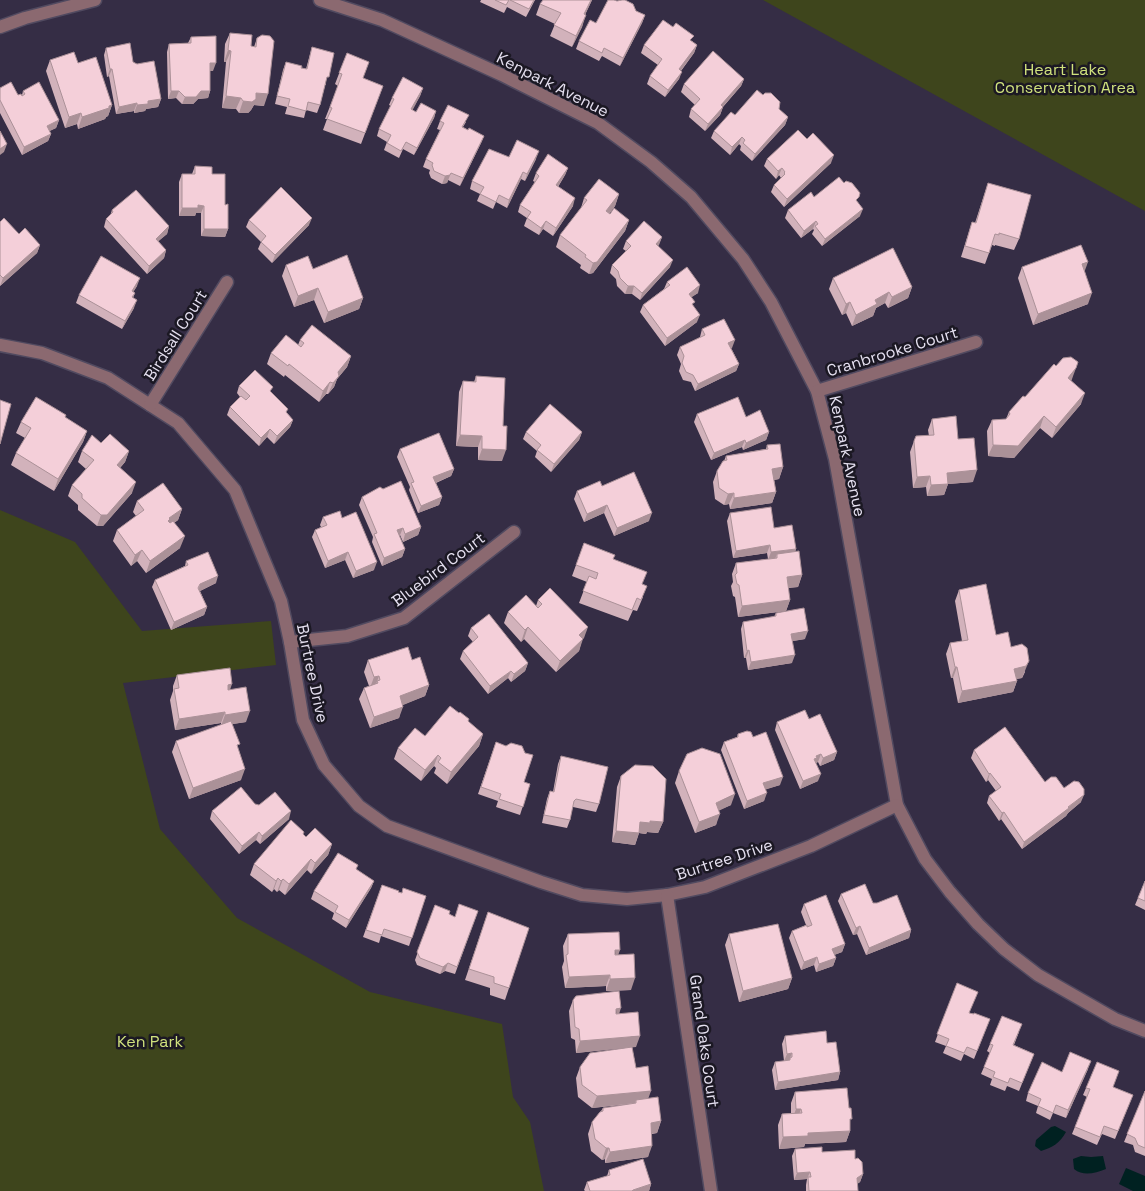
<svg xmlns="http://www.w3.org/2000/svg" width="1145" height="1191" viewBox="0 0 1145 1191" font-family="'Space Grotesk',sans-serif">
  <style>
    .green { fill: #3e451c }
    .water { fill: #002121 }
    .lines { fill: none; stroke-linecap: round; stroke-linejoin: round }
    .minor-casing { stroke: #514a60; stroke-width: 15 }
    .minor { stroke: #8b6970; stroke-width: 12 }
    .wall { fill: #d2b2bb }
    .shaded-wall { fill: #ab9198 }
    .building { fill: #f4cfd9; stroke: #ab9198 }
    .labels { text-anchor: middle; stroke-width: 5; stroke-linejoin: round; paint-order: stroke }
    .park-label { font-size: 16px; fill: #d0e27d; stroke: #1b1823 }
    .street-label { font-size: 16px; fill: #e5e0f0; stroke: #1b1823 }
  </style>
  <rect width="100%" height="100%" fill="#352d45"/>
  <g class="green">
    <path d="M763,0H1145V211Z"/>
    <path d="M0,510L75,542L142,631L271,621L276,665L123,683L160,829L237,918L370,992L502,1024L513,1097L530,1122L544,1191H0Z"/>
  </g>
  <g class="water">
    <path d="M1055,1126L1066,1132C1060,1143 1053,1147 1041,1151L1035,1146L1036,1140L1051,1127Z"/>
    <path d="M1081,1156L1091,1157L1103,1156L1106,1169C1095,1173 1084,1177 1074,1169L1073,1159Z"/>
    <path d="M1126,1168L1145,1176V1191H1133L1119,1184Z"/>
  </g>
  <g class="lines">
    <g class="minor-casing">
      <g id="minor">
        <path d="M320,0L382,20L502,75L598,123L651,162L691,197L743,259L771,302L817,391L835,459L897,805L925,859L950,892L978,924L1004,949L1038,975L1115,1019L1145,1031"/>
        <path d="M0,27L25,18L95,0"/>
        <path d="M0,345L42,353L108,378L178,423L235,490L281,601L290,642L303,720L324,765L359,806L387,826L541,882L582,895L627,899L667,895L705,887L811,846L897,805"/>
        <path d="M817,391L976,342"/>
        <path d="M150,405L227,282"/>
        <path d="M290,642L347,636L404,618L514,532"/>
        <path d="M667,895L711,1191"/>
      </g>
    </g>
    <use href="#minor" class="minor"/>
  </g>
  <g class="wall">
    <path d="M481,0H535L526,17L507,7L504,13L480,2Z"/>
    <path d="M592,0L585,15L582,27L572,47L550,36L555,24L536,15L540,4Z"/>
    <path d="M636,11L645,15L642,23L620,66L602,56L599,61L576,49L579,41L596,23Z"/>
    <path d="M230,33L251,46L254,47L257,38L264,106L254,105L251,110L248,113H239L236,109L222,108L226,62H224L225,44Z"/>
    <path d="M191,37L213,71H210V91L208,98L198,99L193,104H182L176,98L168,99L167,52L169,44L188,43Z"/>
    <path d="M692,41L697,45L694,53L681,71L679,79L665,97L647,84L650,76L658,65L641,53L644,45Z"/>
    <path d="M312,47L326,85H325L320,105L317,113L306,110L304,118L285,114L287,107L275,104L283,70L286,62L306,69Z"/>
    <path d="M106,48L133,62L161,99L158,107L146,109L145,111L134,113V111L116,114L109,76L107,77L104,55Z"/>
    <path d="M347,53L363,78L383,86L361,144L323,130L327,119H325L338,86L335,84Z"/>
    <path d="M50,60L78,63L112,105L108,116L106,117L105,119L78,129L77,124L65,128L46,71Z"/>
    <path d="M744,79L741,86L723,107L720,115L705,131L689,117L691,109L695,105L681,92L684,84Z"/>
    <path d="M0,88L18,95H22L23,91L59,120L56,128L49,131L51,134L48,141L22,155L0,113Z"/>
    <path d="M423,88L420,96L412,110L416,112L436,111L434,118L414,155L403,149L399,158L384,150L387,142L377,136L379,129L391,106L389,105L392,98Z"/>
    <path d="M779,109L788,117L785,125L752,161L740,150L741,146L739,144L730,155L711,138L714,131Z"/>
    <path d="M440,121L466,122L463,127L468,130L484,136L481,143L460,186L448,180L447,183L442,184L431,178L429,173L430,170L423,167L426,159L440,130L437,129Z"/>
    <path d="M807,139L831,163L784,207L771,192L774,185L781,178L779,175L776,179L764,166L767,159Z"/>
    <path d="M509,157L536,159L525,181L521,179L507,208L496,202L493,209L477,201L480,194L470,189L472,181Z"/>
    <path d="M195,166L212,174L225,205L228,229L225,237L201,236V213H196L195,216H179V182L182,174H192Z"/>
    <path d="M568,168L565,175L558,187L573,206L553,236L543,229L539,235L524,226L527,218L518,212L520,205L535,182L533,181L536,173Z"/>
    <path d="M988,183L1019,239L1014,250L995,245V246L992,245L985,264L961,257L972,222L975,223Z"/>
    <path d="M619,194L615,206L609,214L629,220L625,231L593,273L589,274L580,268L581,265L556,247L560,235L581,208L584,198Z"/>
    <path d="M814,197L858,202L860,216L822,246L812,234L814,230L813,229L801,238L785,218L788,210Z"/>
    <path d="M112,210L169,226L167,234L158,241L166,250L164,258L147,274L104,227L106,219L110,216Z"/>
    <path d="M249,220L309,225L272,263L258,249L261,242L246,227Z"/>
    <path d="M0,222L19,234L40,245L37,253L0,286Z"/>
    <path d="M662,237L658,246L670,267L640,300L632,294H625L617,286L616,279L610,273L612,265L626,251L623,249L626,241Z"/>
    <path d="M286,265L313,269L363,298L359,309L324,323L314,300L294,307L282,276Z"/>
    <path d="M1022,267L1085,272L1088,304L1033,325L1018,278Z"/>
    <path d="M833,278L912,287L908,298L888,308L885,303L876,308L873,316L852,326L846,313L842,315L829,289Z"/>
    <path d="M667,282L698,293L691,297L697,322L665,346L640,312L643,305L664,289Z"/>
    <path d="M137,286L133,292L135,293L133,298L134,308L122,329L76,303L79,295Z"/>
    <path d="M702,329L732,348H731L739,364L736,371L695,391L691,382L683,380L679,371L681,364L677,355L680,347L700,338V337Z"/>
    <path d="M300,340L351,356L347,367L337,379L334,387L328,394H326L319,402L285,375L284,377L267,364L271,353L298,345Z"/>
    <path d="M476,376L502,461L478,460V447L456,446L459,392L463,381L474,382Z"/>
    <path d="M1072,379L1071,381L1081,404L1052,438L1040,428L1014,458L988,456L987,431L992,420L1006,419L1009,412L1025,397Z"/>
    <path d="M239,386L271,392L287,413L293,420L290,427L274,444L267,437L259,446L227,415L230,407L240,397L237,393Z"/>
    <path d="M697,414L769,432L766,440L743,450L742,447L711,460L694,422Z"/>
    <path d="M65,418L87,431L83,442L54,491L11,465L16,453L25,438L16,433L21,422Z"/>
    <path d="M932,419L958,439L973,482L948,484L944,495L927,496L926,487L913,488L910,452L914,441L929,436L928,430Z"/>
    <path d="M526,432H582L579,440L551,472L535,457L537,451L523,439Z"/>
    <path d="M101,443L129,451L125,462L120,468L132,493L103,526H97L78,510V505L68,496L72,485L86,469L78,462L82,451Z"/>
    <path d="M767,445L783,467L779,479L774,480L776,492L772,503L730,509L729,504L724,505L715,499L713,482L717,471L724,461L726,456L766,449Z"/>
    <path d="M400,449L454,469L451,476L436,483L442,497L439,505L418,513L409,490L410,487L397,457Z"/>
    <path d="M602,486L649,521L614,536L604,513L584,522L574,499L577,491Z"/>
    <path d="M362,497L421,527L418,535L403,542L400,535L399,536L405,549L402,557L382,566L372,542L373,537L359,505Z"/>
    <path d="M137,501L182,509L178,520L174,523L180,548L146,573L137,561L131,566L113,541L117,530L136,516L133,512Z"/>
    <path d="M730,513L774,528L796,549L795,552L802,575L798,587L788,588L790,600L786,611L738,617L735,597L733,596L731,586L733,582L732,574L736,563L768,559L767,553L733,558L727,521Z"/>
    <path d="M323,517L342,518L374,570L353,578L345,560L325,568L312,537L315,530L321,527L320,525Z"/>
    <path d="M584,543L614,559L642,584L643,597L637,611L633,610L628,621L579,603L587,582L572,576Z"/>
    <path d="M186,561L216,583L200,591L207,607L204,615L171,630L152,587L155,580L185,566Z"/>
    <path d="M959,590L996,635L1011,647L1025,672L1022,678L1016,679L1017,681L1013,692L958,703L953,678H951L946,654L950,643L962,641L955,601Z"/>
    <path d="M538,600L584,638L582,639L579,651L556,672L524,639L521,642L504,623L508,612L536,606Z"/>
    <path d="M776,613L805,639L792,641V663L748,670L746,658H744L741,629L743,622L774,617Z"/>
    <path d="M471,628L528,663L525,671L511,682L508,678L488,694L460,659L463,651L473,642L468,636Z"/>
    <path d="M368,660H412L429,685L425,696L402,705L399,718L370,728L359,699L364,688L369,686L364,672Z"/>
    <path d="M177,675L230,689L246,722L232,724L238,748L241,780L189,799L172,752L176,741L221,725V723L175,730L170,700L173,691V686Z"/>
    <path d="M809,719L837,752L834,760L820,766L818,762L816,763L818,781L800,789L775,730L777,722Z"/>
    <path d="M468,722L483,734L479,746L447,784L434,773L436,768L434,766L421,781L394,759L398,748L425,736Z"/>
    <path d="M738,734L753,737L780,785L766,789L764,801L744,809L721,750L724,742L737,737Z"/>
    <path d="M496,742L524,782L530,784L520,815L496,807L498,801L478,794Z"/>
    <path d="M974,750L1045,782L1064,788L1081,802L1068,813L1066,816L1022,849L1001,819L999,821L987,803L989,796L996,791L988,780L986,782L971,758Z"/>
    <path d="M561,756L599,804L596,812L573,807H572L570,820L567,828L542,823L547,799L550,791L553,792L558,764Z"/>
    <path d="M679,771L731,805L719,810L716,825L695,833L675,783Z"/>
    <path d="M621,776L663,822L658,833L647,832L646,834L639,833L635,845L612,842L617,787Z"/>
    <path d="M212,811L289,819L260,844L256,840L239,854L210,819Z"/>
    <path d="M303,834L306,837L332,844L328,855L311,874L307,870L285,895L279,890L277,892L274,889L272,892L250,875L254,864Z"/>
    <path d="M356,870L374,881L371,888L346,928L332,919L334,913L311,899L314,891Z"/>
    <path d="M1145,881V910L1135,905Z"/>
    <path d="M382,885L402,893L426,896L409,946L381,936L379,943L363,937Z"/>
    <path d="M841,894L911,930L909,938L866,955L857,934L853,935L838,901Z"/>
    <path d="M804,904L845,944L842,952L834,955L836,958L833,966L816,972L814,965L801,970L789,938L792,931L806,925L801,912Z"/>
    <path d="M435,905L449,914L455,917L478,911L455,974L445,971L440,974L417,965L415,960Z"/>
    <path d="M488,912L509,988L505,1000L490,995V988L465,980Z"/>
    <path d="M568,934L618,955L631,990L606,991V986L565,988L562,967L564,961L563,946Z"/>
    <path d="M729,934L792,978L788,989L739,1002L725,945Z"/>
    <path d="M957,983L970,1013L990,1019L974,1059L964,1054L961,1061L943,1053L946,1046L935,1042Z"/>
    <path d="M573,1000L619,1014L636,1047H632L636,1068L648,1099L661,1121L657,1133L652,1134L648,1157L605,1163V1159L602,1160L591,1151L588,1134L592,1122L601,1111L603,1108L631,1104L592,1108L578,1097L576,1078L580,1067L632,1047L576,1053L575,1040L571,1038L569,1011Z"/>
    <path d="M1019,1032L1014,1045L1034,1054L1019,1091L1007,1086L1005,1091L990,1085L992,1079L981,1074L990,1053L987,1051L990,1044Z"/>
    <path d="M785,1036L827,1043L840,1072L838,1080L775,1090L772,1070L775,1062L784,1061L782,1044Z"/>
    <path d="M1088,1069L1066,1118L1053,1113L1050,1120L1036,1113L1038,1106L1026,1101L1028,1093L1062,1072Z"/>
    <path d="M1113,1087L1133,1095L1115,1139L1102,1134L1097,1145L1072,1134L1087,1097L1083,1095L1086,1088Z"/>
    <path d="M1145,1091V1156L1135,1152L1133,1145L1124,1142Z"/>
    <path d="M795,1092L850,1125V1131L846,1142L805,1144L804,1147L779,1149L778,1125L782,1114L791,1113V1103Z"/>
    <path d="M795,1149L822,1152L855,1159L863,1174L860,1182L857,1184L858,1191H806V1185L807,1179L794,1180L792,1156Z"/>
    <path d="M609,1170L651,1184L649,1191H585L584,1190L587,1182L607,1176Z"/>
  </g>
  <g class="shaded-wall">
    <path d="M591,0H592L580,25L584,14Z"/>
    <path d="M586,15L582,27L572,47L576,36Z"/>
    <path d="M645,15L642,23L620,66L623,58Z"/>
    <path d="M697,45L694,53L676,77L679,69Z"/>
    <path d="M228,50L231,51L226,62H224Z"/>
    <path d="M210,63H216L213,71H207Z"/>
    <path d="M110,69H112L109,76L107,77Z"/>
    <path d="M682,72L679,79L665,97L668,90Z"/>
    <path d="M744,79L741,86L718,112L721,105Z"/>
    <path d="M423,88L420,96L409,117L411,109Z"/>
    <path d="M171,91H179L176,98L168,99Z"/>
    <path d="M201,91H210L208,98L198,99L193,104H182L185,97Z"/>
    <path d="M256,93L268,94L264,106L254,105L251,110L248,113H239L243,101Z"/>
    <path d="M226,96L241,98L236,109L222,108Z"/>
    <path d="M161,99L158,107L146,109L145,111L134,113L137,105L148,101Z"/>
    <path d="M137,103L134,111L116,114L119,107Z"/>
    <path d="M112,105L108,116L106,117L105,119L78,129L82,117Z"/>
    <path d="M723,107L720,115L705,131L708,124Z"/>
    <path d="M436,111L434,118L414,155L417,148Z"/>
    <path d="M81,113L77,124L65,128L69,117Z"/>
    <path d="M788,117L785,125L752,161L755,154Z"/>
    <path d="M59,120L56,128L44,134L47,126Z"/>
    <path d="M51,134L48,141L22,155L24,147Z"/>
    <path d="M484,136L481,143L460,186L463,178Z"/>
    <path d="M742,137L739,144L730,155L732,147Z"/>
    <path d="M7,144L4,152L0,155V149Z"/>
    <path d="M539,151L536,159L525,181L527,174Z"/>
    <path d="M834,155L831,163L784,207L787,199Z"/>
    <path d="M568,168L565,175L554,193L556,185Z"/>
    <path d="M782,168L779,175L776,179L778,171Z"/>
    <path d="M523,172L521,179L507,208L509,200Z"/>
    <path d="M451,173L447,183L442,184L445,176Z"/>
    <path d="M619,194L615,206L602,223L606,211Z"/>
    <path d="M575,198L573,206L553,236L556,228Z"/>
    <path d="M198,205L204,206L201,213H196L195,216H179L182,208Z"/>
    <path d="M863,209L860,216L822,246L825,239Z"/>
    <path d="M312,218L309,225L272,263L275,255Z"/>
    <path d="M629,220L625,231L593,273L589,274L593,263Z"/>
    <path d="M546,221L543,229L539,235L541,228Z"/>
    <path d="M816,221L813,229L801,238L804,231Z"/>
    <path d="M169,226L167,234L153,246L156,239Z"/>
    <path d="M204,229H228L225,237L201,236Z"/>
    <path d="M662,237L659,245L653,251L656,244Z"/>
    <path d="M40,245L37,253L0,286L3,278Z"/>
    <path d="M166,250L164,258L147,274L149,266Z"/>
    <path d="M673,260L670,267L640,300L642,293Z"/>
    <path d="M1088,262L1084,273L1082,264Z"/>
    <path d="M140,278L137,286L129,299L132,291Z"/>
    <path d="M700,285L698,293L686,301L689,294Z"/>
    <path d="M628,286H634L632,294H625Z"/>
    <path d="M912,287L908,298L888,308L892,297Z"/>
    <path d="M318,288L314,300L294,307L298,296Z"/>
    <path d="M889,292L885,303L876,308L873,316L852,326L856,315L875,300Z"/>
    <path d="M1092,293L1088,304L1033,325L1038,314Z"/>
    <path d="M363,298L359,309L324,323L328,312Z"/>
    <path d="M137,300L134,308L122,329L125,321Z"/>
    <path d="M850,302L846,313L842,315L846,304Z"/>
    <path d="M700,315L697,322L665,346L667,338Z"/>
    <path d="M735,340L732,348L726,351L728,343Z"/>
    <path d="M351,356L347,367L337,379L334,387L328,394L338,372Z"/>
    <path d="M739,364L736,371L695,391L698,384Z"/>
    <path d="M1076,368L1072,379L1064,389L1068,378Z"/>
    <path d="M330,382L326,394L319,402L323,391Z"/>
    <path d="M1085,393L1081,404L1052,438L1056,427Z"/>
    <path d="M1044,416L1040,428L1014,458L988,456L993,445Z"/>
    <path d="M293,420L290,427L274,444L277,436Z"/>
    <path d="M270,429L267,437L259,446L261,438Z"/>
    <path d="M87,431L83,442L54,491L58,479Z"/>
    <path d="M582,432L579,440L551,472L554,464Z"/>
    <path d="M769,432L766,440L743,450L746,443Z"/>
    <path d="M460,435L482,436L478,447L456,446Z"/>
    <path d="M745,440L742,447L711,460L714,453Z"/>
    <path d="M482,449L506,450L502,461L478,460Z"/>
    <path d="M129,451L125,462L113,476L117,465Z"/>
    <path d="M783,467L779,479L768,481L772,469Z"/>
    <path d="M454,469L451,476L430,485L433,477Z"/>
    <path d="M977,470L973,482L948,484L944,495L927,496L931,485L947,473Z"/>
    <path d="M930,476L926,487L913,488L917,477Z"/>
    <path d="M136,482L132,493L103,526H97L101,515Z"/>
    <path d="M776,492L772,503L730,509L734,498Z"/>
    <path d="M734,493L729,504L724,505L728,494Z"/>
    <path d="M442,497L439,505L418,513L421,506Z"/>
    <path d="M607,505L604,513L584,522L587,514Z"/>
    <path d="M182,509L178,520L167,528L166,531L169,518Z"/>
    <path d="M652,513L649,521L614,536L617,528Z"/>
    <path d="M421,527L418,535L403,542L405,534Z"/>
    <path d="M403,528L400,535L394,538L397,530Z"/>
    <path d="M185,536L180,548L146,573L150,561Z"/>
    <path d="M770,545L767,553L733,558L736,551Z"/>
    <path d="M405,549L402,557L382,566L384,558Z"/>
    <path d="M796,549L793,557L777,558V554L775,559L768,560L771,552Z"/>
    <path d="M142,550L137,561L131,566L135,555Z"/>
    <path d="M348,552L345,560L325,568L328,561Z"/>
    <path d="M377,562L374,570L353,578L356,571Z"/>
    <path d="M802,575L798,587L783,588L787,577Z"/>
    <path d="M218,576L216,583L198,592L200,584Z"/>
    <path d="M790,600L786,611L738,617L742,606Z"/>
    <path d="M207,607L204,615L171,630L174,622Z"/>
    <path d="M528,627L524,639L521,642L525,630Z"/>
    <path d="M588,627L584,638L575,646L579,635Z"/>
    <path d="M808,631L805,639L788,642L791,634Z"/>
    <path d="M583,639L579,651L556,672L560,661Z"/>
    <path d="M749,650L746,658H744L747,651Z"/>
    <path d="M795,655L792,663L748,670L751,662Z"/>
    <path d="M1029,661L1022,678L1010,680L1014,669Z"/>
    <path d="M528,663L525,671L511,682L514,674Z"/>
    <path d="M955,667H957L953,678H951Z"/>
    <path d="M511,671L508,678L488,694L490,686Z"/>
    <path d="M379,676L375,687L370,688L374,677Z"/>
    <path d="M1017,681L1013,692L958,703L962,691Z"/>
    <path d="M232,684L228,696V685Z"/>
    <path d="M429,685L425,696L396,708L400,696Z"/>
    <path d="M403,707L399,718L370,728L374,717Z"/>
    <path d="M250,711L246,722L221,726L225,715Z"/>
    <path d="M225,712L221,723L175,730L179,719Z"/>
    <path d="M483,734L479,746L447,784L451,772Z"/>
    <path d="M837,752L834,760L820,766L823,758Z"/>
    <path d="M821,754L818,762L815,763L812,766L816,756Z"/>
    <path d="M438,755L434,766L421,781L425,770Z"/>
    <path d="M245,769L241,780L189,799L193,788Z"/>
    <path d="M990,773L988,780L986,782L989,774Z"/>
    <path d="M821,774L818,781L800,789L803,781Z"/>
    <path d="M783,777L780,785L761,791L763,783Z"/>
    <path d="M767,793L764,801L744,809L747,801Z"/>
    <path d="M735,794L731,805L712,814L716,803Z"/>
    <path d="M1084,795L1081,802L1068,813L1066,816L1022,849L1024,842Z"/>
    <path d="M291,811L289,819L260,844L262,836Z"/>
    <path d="M1004,812L1001,819L999,821L1002,813Z"/>
    <path d="M720,814L716,825L695,833L699,822Z"/>
    <path d="M650,821L663,822L658,833L647,832L646,834L639,833L635,845L612,842L616,831L640,822Z"/>
    <path d="M259,832L256,840L239,854L242,846Z"/>
    <path d="M332,844L328,855L311,874L315,863Z"/>
    <path d="M311,859L307,870L285,895L289,884Z"/>
    <path d="M278,878L274,889L272,892L276,881Z"/>
    <path d="M283,879L279,890L277,892L281,881Z"/>
    <path d="M374,881L371,888L346,928L349,920Z"/>
    <path d="M860,926L857,934L853,935L856,928Z"/>
    <path d="M911,930L909,938L866,955L869,948Z"/>
    <path d="M845,944L842,952L829,957L832,949Z"/>
    <path d="M615,950H620L616,961Z"/>
    <path d="M817,957L814,965L801,970L804,962Z"/>
    <path d="M836,958L833,966L816,972L819,964Z"/>
    <path d="M448,963L445,971L440,974L443,967Z"/>
    <path d="M610,975L606,986L565,988L569,977Z"/>
    <path d="M635,978L631,990L606,991L610,979Z"/>
    <path d="M792,978L788,989L739,1002L743,991Z"/>
    <path d="M621,1008L617,1020L616,1009Z"/>
    <path d="M640,1036L636,1047L576,1053L580,1041Z"/>
    <path d="M792,1053L789,1061H784L787,1054Z"/>
    <path d="M1091,1061L1088,1069L1066,1118L1068,1110Z"/>
    <path d="M840,1072L838,1080L775,1090L778,1082Z"/>
    <path d="M651,1091L647,1102L636,1100L635,1103L592,1108L597,1096Z"/>
    <path d="M796,1109H801L797,1120H792Z"/>
    <path d="M661,1121L657,1133L647,1134L651,1123Z"/>
    <path d="M850,1131L846,1142L805,1144L804,1147L779,1149L783,1137L808,1133Z"/>
    <path d="M652,1146L648,1157L605,1163L610,1152Z"/>
    <path d="M606,1148H609L605,1159L602,1160Z"/>
    <path d="M810,1172L807,1179L794,1180L797,1173Z"/>
    <path d="M863,1174L860,1182L854,1186L857,1178Z"/>
    <path d="M651,1184L649,1191H632L633,1190Z"/>
  </g>
  <g class="building">
    <path d="M495,0H509L506,5Z"/>
    <path d="M510,0H534L529,9Z"/>
    <path d="M543,0H591L584,14L586,15L576,36L554,25L561,13L540,4Z"/>
    <path d="M608,0H614L617,1L622,0H625L633,4L636,11L645,15L623,58L604,48L602,53L579,41L590,20L596,23Z"/>
    <path d="M663,20L673,27L676,23L694,36L690,40L697,45L679,69L682,72L668,90L650,76L662,59L644,45Z"/>
    <path d="M230,33L252,35L251,46L256,47L257,38L262,35L270,36L274,41L268,94L256,93V99L252,102L243,101L241,98L226,96L231,51L228,50Z"/>
    <path d="M216,36V63H210V91H201L196,97H185L179,91H171L169,44L191,43V37Z"/>
    <path d="M130,43L133,62L137,64L154,61L161,99L148,101V104L137,105V103L119,107L112,69H110L106,48Z"/>
    <path d="M312,47L334,53L329,77H327L320,105L308,102L306,111L288,106L290,99L277,96L286,62L302,66L301,68L307,69Z"/>
    <path d="M713,51L744,79L721,105L723,107L708,124L691,109L700,99L684,84Z"/>
    <path d="M74,52L78,63L96,57L112,105L109,106V108L82,117L81,113L69,117L50,60Z"/>
    <path d="M347,53L369,62L363,78L383,86L365,133L327,119L332,108L330,107L342,74L339,73Z"/>
    <path d="M403,77L423,88L411,109L416,112L421,103L436,111L417,148L406,142L401,151L387,143L391,135L379,129L394,99L392,98Z"/>
    <path d="M11,82L18,95L21,94L22,96L25,94L23,91L39,82L59,120L47,126L51,134L24,147L0,100V88Z"/>
    <path d="M757,90L763,95L765,93H771L780,102L779,109L788,117L755,154L743,143L745,140L742,137L732,147L714,131L731,112L735,115Z"/>
    <path d="M448,105L469,115L462,127L468,130L469,128L484,136L463,178L451,173L450,175L445,176L434,171L432,165L433,163L426,159L444,123L440,121Z"/>
    <path d="M798,130L807,139L813,133L834,155L787,199L774,185L785,174L784,173L785,172L782,168L778,171L767,159Z"/>
    <path d="M0,131L7,144L0,149Z"/>
    <path d="M517,140L539,151L527,174L523,172L509,200L499,195L496,202L480,194L484,187L472,181L489,149L509,157Z"/>
    <path d="M548,154L568,168L556,185L575,198L556,228L546,221L541,228L527,218L531,212L520,205L539,176L536,173Z"/>
    <path d="M195,166L212,167V174H225V205L228,204V229H204V206L198,205V208H182V174H195Z"/>
    <path d="M839,177L844,183L846,181L852,183L860,193L859,197L856,200L863,209L825,239L815,226L818,224L816,221L804,231L788,210L811,192L814,197Z"/>
    <path d="M599,179L619,194L606,211L610,214L614,208L629,220L597,262L593,263L585,257L586,255L560,235L587,200L584,198Z"/>
    <path d="M988,183L1031,195L1019,239L999,233V235L995,234L989,253L965,246L972,222L976,223Z"/>
    <path d="M281,187L312,218L275,255L261,242L266,236L249,220Z"/>
    <path d="M136,190L169,226L156,239L166,250L149,266L106,219L113,212L112,210Z"/>
    <path d="M4,218L19,234L25,228L40,245L3,278L0,275V222Z"/>
    <path d="M644,221L662,237L656,244L673,260L642,293L634,286H628L620,278L618,271L612,265L631,246L626,241Z"/>
    <path d="M1081,245L1088,262L1082,264L1092,293L1038,314L1022,267Z"/>
    <path d="M893,248L912,287L892,297L889,292L875,300L877,304L856,315L850,302L846,304L833,278Z"/>
    <path d="M347,255L363,298L328,312L318,288L298,296L286,265L308,256L313,269Z"/>
    <path d="M101,256L140,278L132,291L135,293L132,297L137,300L125,321L79,295Z"/>
    <path d="M687,267L700,285L689,294L695,302L692,304L700,315L667,338L643,305L670,285L667,282Z"/>
    <path d="M724,319L735,340L728,343L739,364L698,384L693,375L686,372L682,363L684,356L680,347L705,335L702,329Z"/>
    <path d="M312,325L351,356L338,372L339,376L333,383L330,382L323,391L289,364L288,366L271,353L286,335L301,347L304,343L300,340Z"/>
    <path d="M1071,357L1078,362L1076,368L1068,378L1085,393L1056,427L1044,416L1018,446L993,445L992,420L1006,419L1010,414L1009,412L1023,396L1025,397L1054,364L1056,366L1063,358Z"/>
    <path d="M255,370L273,387L270,391L288,409L286,412L293,420L277,436L270,429L261,438L230,407L241,396L246,400L250,396L239,386Z"/>
    <path d="M476,376L505,378L503,426H507L506,450L482,449V436L460,435L463,381L476,382Z"/>
    <path d="M36,397L66,415L65,417L87,431L58,479L16,453L31,428L21,422Z"/>
    <path d="M738,397L746,417L760,410L769,432L746,443L745,440L714,453L697,414Z"/>
    <path d="M0,400L11,404L0,444Z"/>
    <path d="M550,404L582,432L554,464L537,450L541,445L526,432Z"/>
    <path d="M956,416L958,439L974,438L977,470L947,473L948,484L931,485L930,476L917,477L914,441L916,436L934,435L932,419Z"/>
    <path d="M439,433L454,469L433,477L442,497L421,506L411,483L414,482L400,449Z"/>
    <path d="M110,434L129,451L117,465L136,482L107,515H101L82,498V494L72,485L94,460L82,451L92,435L101,443Z"/>
    <path d="M780,444L783,467L772,469L776,492L734,498V493L728,494L719,488L717,471L723,461L727,460L726,456L768,449L767,445Z"/>
    <path d="M634,472L652,513L617,528L607,505L587,514L577,491L600,481L602,486Z"/>
    <path d="M401,481L421,527L405,534L403,528L397,530L405,549L384,558L374,534L377,533L362,497L380,487L383,489Z"/>
    <path d="M163,483L182,509L169,518L170,519L168,521L170,523L173,521L185,536L150,561L142,550L135,555L117,530L144,510L137,501Z"/>
    <path d="M771,507L774,528L792,525L796,549L771,552L770,545L736,551L730,513Z"/>
    <path d="M340,511L342,518L356,512L377,562L356,571L348,552L328,561L315,530L327,525L323,517Z"/>
    <path d="M584,543L615,555L613,559L647,572L642,584L647,586L641,600L637,598L632,610L583,591L589,576L596,579L598,573L576,565Z"/>
    <path d="M799,551L802,575L787,577L790,600L742,606L739,585L737,584L735,575L737,573L736,563L777,558V554Z"/>
    <path d="M208,552L218,576L200,584L198,588L207,607L174,622L155,580L188,565L186,561Z"/>
    <path d="M986,584L996,635L1008,632L1011,647L1022,644L1027,648L1029,661L1026,666L1014,669L1017,681L962,691L957,667H955L950,643L968,640L959,590Z"/>
    <path d="M550,588L588,627L579,635L583,639L560,661L528,627L525,630L508,612L526,595L538,608L542,604L538,600Z"/>
    <path d="M804,608L808,631L791,634L795,655L751,662L749,650L747,651L743,622L776,616V613Z"/>
    <path d="M489,614L528,663L514,674L511,671L490,686L463,651L478,637L471,628Z"/>
    <path d="M408,647L412,660L420,657L429,685L400,696L403,707L374,717L364,688L378,683L377,681L380,680L379,676L374,677L368,660Z"/>
    <path d="M230,668L232,684L228,685V690L246,687L250,711L225,715V712L179,719L174,689L179,688L177,675Z"/>
    <path d="M450,706L459,713L460,712L469,719L468,721L483,734L451,772L438,762L441,758L438,755L425,770L398,748L415,728L425,736Z"/>
    <path d="M805,710L809,719L820,714L837,752L823,758L821,754L816,756L817,758L814,759L821,774L803,781L777,722Z"/>
    <path d="M231,721L240,744L237,745L245,769L193,788L176,741Z"/>
    <path d="M1005,727L1045,782L1051,777H1056L1064,788L1074,781L1079,782L1084,789V795L1068,807L1069,808L1024,842L1004,812L1002,813L989,796L1001,787L990,773L989,774L974,750Z"/>
    <path d="M747,731L751,732L753,737L766,732L783,777L763,783L767,793L747,801L724,742L738,737V734Z"/>
    <path d="M496,742L506,746L511,743L522,746L525,753L533,755L524,782L530,784L523,807L499,799L501,794L481,787Z"/>
    <path d="M702,748L720,754L735,794L716,803L720,814L699,822L679,771L687,754Z"/>
    <path d="M561,756L608,767L599,804L576,799L574,801L570,820L544,815L550,791L554,792Z"/>
    <path d="M635,765L653,766L666,779L663,822L650,821V823L640,822L639,833L616,831L621,776Z"/>
    <path d="M241,787L255,804L259,805L275,792L291,811L262,836L259,832L242,846L212,811Z"/>
    <path d="M291,820L304,832L303,834L306,837L315,828L332,844L315,863L311,859L289,884L283,879L281,881L278,878L276,881L254,864Z"/>
    <path d="M338,853L358,865L356,869L374,881L349,920L335,912L338,906L314,891Z"/>
    <path d="M1145,881V901L1138,898Z"/>
    <path d="M865,884L873,903H877L897,895L911,930L869,948L860,926L856,928L841,894Z"/>
    <path d="M382,885L399,891L398,892L402,893L403,888L426,896L412,938L384,929L382,935L366,930Z"/>
    <path d="M826,895L845,944L832,949L836,958L819,964L817,957L804,962L792,931L807,925V927L812,925L804,904Z"/>
    <path d="M459,904L478,911L457,967L448,963L443,967L420,958L417,952L435,905L450,911L449,914L455,917Z"/>
    <path d="M488,912L529,928L509,988L494,983V977L469,969Z"/>
    <path d="M778,924L792,978L743,991L729,934Z"/>
    <path d="M619,932L620,950H615V955L634,954L635,978L610,979V975L569,977L566,955L568,954V934Z"/>
    <path d="M957,983L978,992L969,1013L974,1014V1013L990,1019L977,1051L967,1047L964,1053L946,1046L949,1039L937,1034Z"/>
    <path d="M619,991L621,1008L616,1009V1014L638,1012L640,1036L580,1041L579,1029L575,1027L573,1000L576,996Z"/>
    <path d="M1002,1016L1022,1024L1013,1045L1034,1054L1022,1083L1010,1078L1008,1083L993,1077L995,1072L984,1067L993,1045L990,1044Z"/>
    <path d="M826,1031L827,1043L836,1042L840,1072L778,1082L775,1062L790,1060V1058L792,1057V1053L787,1054L785,1036Z"/>
    <path d="M632,1047L636,1068L648,1066L651,1091L597,1096L582,1085L580,1067L590,1053Z"/>
    <path d="M1070,1052L1091,1061L1068,1110L1056,1105L1053,1113L1038,1106L1041,1099L1028,1093L1042,1062L1062,1072Z"/>
    <path d="M1097,1062L1119,1071L1113,1087L1133,1095L1118,1131L1104,1126L1100,1137L1075,1127L1090,1089L1086,1088Z"/>
    <path d="M847,1088L849,1108H851L852,1119H850V1131L808,1133V1136L783,1137L782,1114L802,1113L801,1109H796L795,1092Z"/>
    <path d="M1145,1091V1148L1138,1145L1135,1138L1127,1134Z"/>
    <path d="M658,1097L661,1121L651,1123L652,1146L610,1152L609,1148H606L595,1139L592,1122L600,1112L603,1111V1108L636,1103V1100Z"/>
    <path d="M822,1147V1152L855,1150V1159L858,1158L862,1162L863,1174L857,1178L858,1191H809L808,1177H811L810,1172L797,1173L795,1149Z"/>
    <path d="M643,1159L651,1184L633,1190L632,1191H590L587,1182L610,1175L609,1170Z"/>
  </g>
  <g class="labels">
    <g class="park-label">
      <text x="1065" y="75">Heart Lake<tspan x="1065" dy="18">Conservation Area</tspan></text>
      <text x="150" y="1047">Ken Park</text>
    </g>
    <g class="street-label">
      <text transform="translate(553 84) rotate(27)" y="6">Kenpark Avenue</text>
      <text transform="translate(175 335) rotate(-58)" y="6">Birdsall Court</text>
      <text transform="translate(892 351) rotate(-17)" y="6">Cranbrooke Court</text>
      <text transform="translate(848 456) rotate(78)" y="6">Kenpark Avenue</text>
      <text transform="translate(438 569) rotate(-37)" y="6">Bluebird Court</text>
      <text transform="translate(313 673) rotate(78)" y="6">Burtree Drive</text>
      <text transform="translate(724 859) rotate(-18)" y="6">Burtree Drive</text>
      <text transform="translate(705 1041) rotate(82)" y="6">Grand Oaks Court</text>
    </g>
  </g>
</svg>
